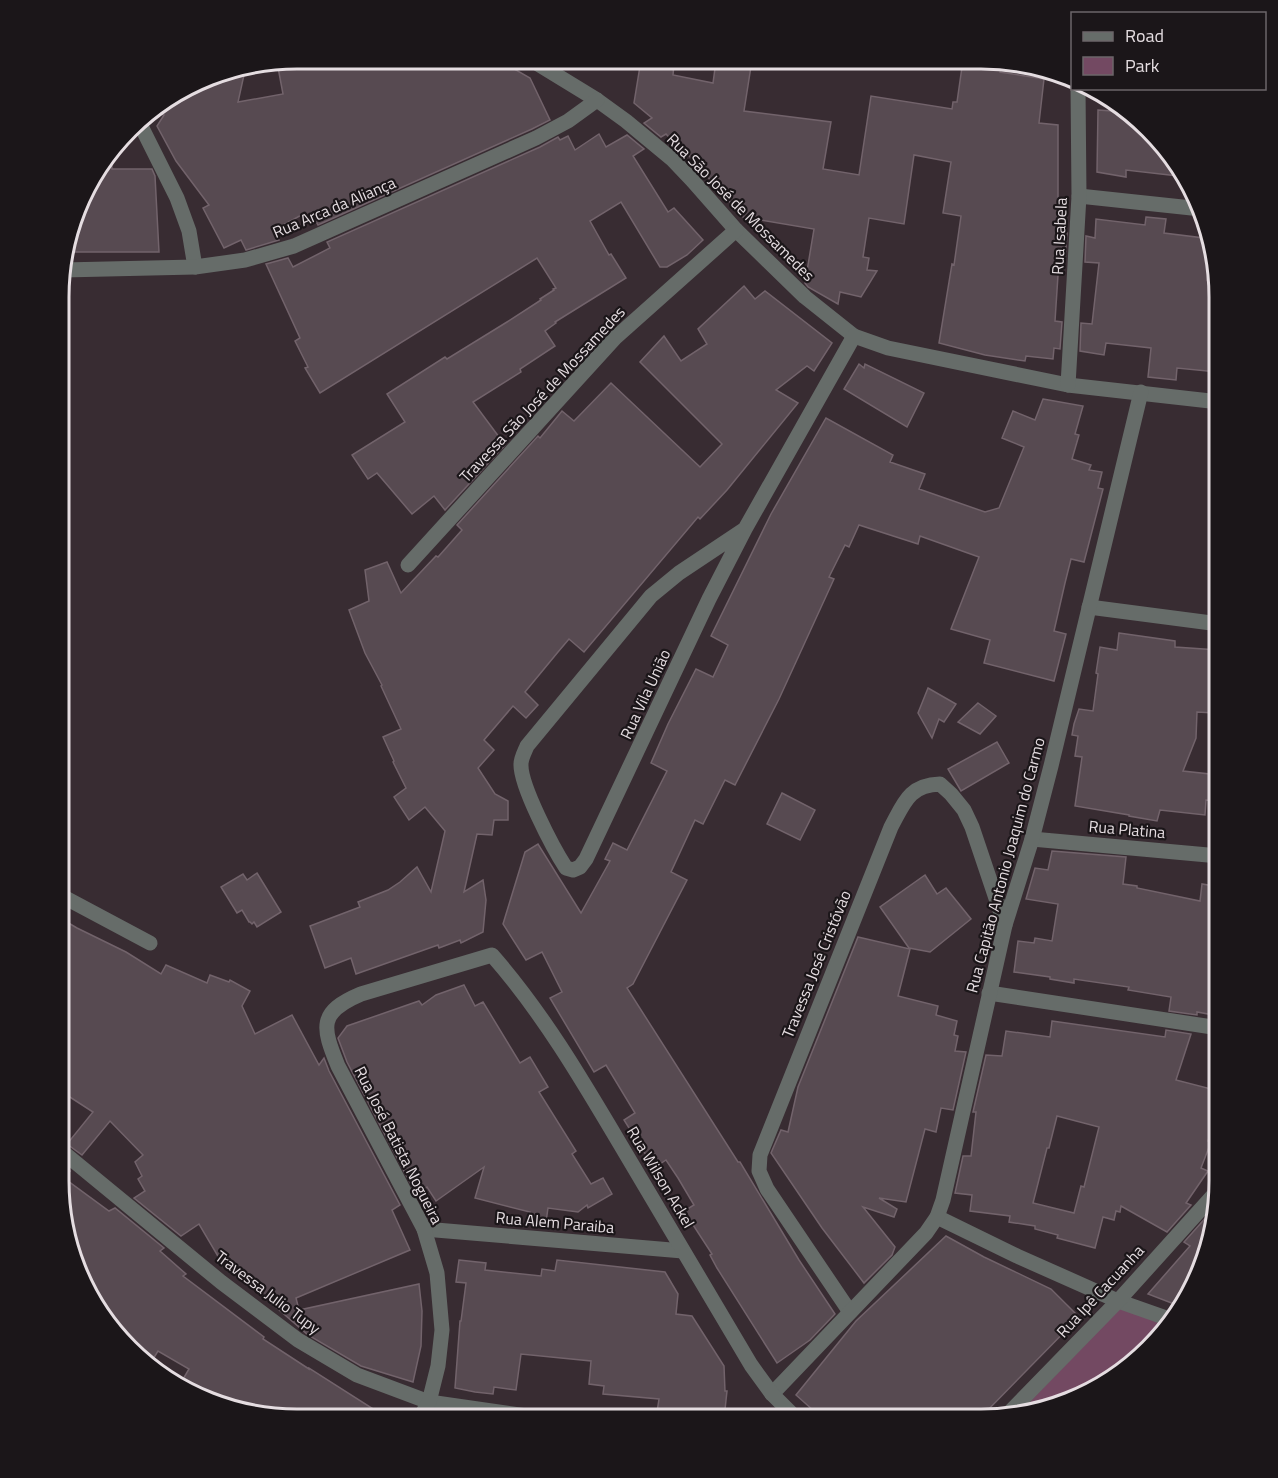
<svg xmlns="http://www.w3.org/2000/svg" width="1278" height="1478" viewBox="0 0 1278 1478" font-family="'Titillium Web',sans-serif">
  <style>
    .green { fill: #734962 }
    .building { fill: #574a51; stroke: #72636b; stroke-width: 1.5; fill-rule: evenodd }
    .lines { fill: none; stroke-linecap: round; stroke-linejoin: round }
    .street { stroke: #666c69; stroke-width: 15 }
    .labels { text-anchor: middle; stroke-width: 4.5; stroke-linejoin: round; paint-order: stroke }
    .street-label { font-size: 16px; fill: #e5dde1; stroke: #1b1619 }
    .rim { fill: none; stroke: #e5dde1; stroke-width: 3 }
  </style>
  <rect width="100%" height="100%" fill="#382c32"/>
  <path class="green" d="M1120,1308L1170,1322L1101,1387L1021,1411Z"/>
  <g class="building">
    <path d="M295,59H497L530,78L550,120L532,129L318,225L312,214L307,216L305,213L274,230L279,240L246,250L241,240L224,248L203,208L209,205L176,161L157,126L164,115L153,110L220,71L232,69L244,75L238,102L283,94L277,62Z"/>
    <path d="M641,60L663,61L674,64L673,75L713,83L716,61L727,63V60H752L744,111L831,122L823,169L859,175L871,96L952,109L953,102H957L963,60L1001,61L1000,72L1044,79L1039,123L1058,125V232L1067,233L1065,261L1059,260L1055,321L1062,322L1060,349L1054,348L1053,359L1026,356L1025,361L985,355L939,343L952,264L954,265L961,216L943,213L951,162L914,155L904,224L869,218L863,257L869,258L867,270L877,271L861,297L840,292L838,304L808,287L805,283L814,229L743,217L684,150L683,153L666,134L661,137L644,123L652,118L634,103Z"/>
    <path d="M1098,110L1126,112L1187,177L1126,170V177L1097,172Z"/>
    <path d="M599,134L606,147L627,135L644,149L633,156L668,212L674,208L703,240L687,255L667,267H660L621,202L590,221L609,255L611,254L626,278L555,322L556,323L545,331L555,346L520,369L521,372L473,402L505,445L445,510L434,496L412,514L377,473L368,479L352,455L405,422L387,394L445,357L447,359L507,322L541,300L540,299L554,290L553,289L556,288L537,258L320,393L305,368L308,367L295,341L300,338L266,264L288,258L293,267L330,248L327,242L540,147L558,137L560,140L568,136L575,150Z"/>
    <path d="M111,153L112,169H152L155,176L159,252H63L91,177Z"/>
    <path d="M1146,217L1166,219L1164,233L1212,239L1207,280H1214L1213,290L1219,291L1220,297L1219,348L1217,372L1177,368L1176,380L1148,377L1151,348L1106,343L1104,355L1080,351L1081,323L1092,324L1099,263L1085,262L1086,236L1095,238L1096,219L1145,225Z"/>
    <path d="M744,286L755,299L765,291L832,343L814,371L807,366L776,390L798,403L727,490L700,519L698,517L584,652L569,639L558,652L525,692L538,705L526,718L513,706L484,740L494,750L478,768L495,794L508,801V820H494L492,835L477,834L464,892L483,880L486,900L483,932L461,943L460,940L439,948L438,945L356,974L351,958L325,968L310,926L360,907L358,902L388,890L400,882L417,867L431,892L445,831L425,807L409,820L394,797L406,788L393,762L394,761L383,737L401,729L381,686L382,685L365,653L349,610L369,601L365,570L387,562L401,593L436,556L438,557L462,530L457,525L538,436L540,438L562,411L574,421L611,383L700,467L722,444L640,362L664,336L681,361L707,344L698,329Z"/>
    <path d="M859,364L864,368L865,364L924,393L907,427L844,389Z"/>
    <path d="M1043,399L1083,406L1075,434L1079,435L1072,459L1091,465L1089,470L1102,472L1098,488L1103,489L1084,562L1071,559L1065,583L1054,631L1066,634L1054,681L984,663L990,640L951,629L979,557L920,536L918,544L859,525L849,547L845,545L829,577L834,579L779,699L735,785L725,780L703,824L695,820L671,872L687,880L633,984L627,988L738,1162H740L799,1260L835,1314L810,1340L777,1363L717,1268L710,1255L712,1254L684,1211L694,1205L678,1178L666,1160L654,1168L624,1120L635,1113L606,1065L594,1072L550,998L562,992L542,952L526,960L503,924L525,852L538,844L581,913L610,861L605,859L613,843L627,850L667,771L651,763L668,724L696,669L713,677L728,645L711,636L771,514L826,418L893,455L890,462L925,474L919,489L985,512L999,508L1024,447L1002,438L1013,411L1035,420Z"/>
    <path d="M1119,633L1175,641V647L1218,650L1214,713L1197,712L1196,738L1183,771L1219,775V801L1206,800L1205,815L1160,810L1157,821L1129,816V815L1075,806L1082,757L1075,756L1078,736L1072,735L1074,724L1079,709L1093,711L1098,674L1096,673L1100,647L1117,650Z"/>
    <path d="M928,688L956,704L944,722L939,719L932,738L918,713Z"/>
    <path d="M978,703L996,716L980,734L958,722Z"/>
    <path d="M997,742L1009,763L961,791L948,769Z"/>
    <path d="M782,793L815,810L800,840L767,824Z"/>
    <path d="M1052,851L1126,857L1123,884L1137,886V888L1200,901L1202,884L1219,887V1016L1197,1012V1015L1169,1011L1171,997L1128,990L1129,987L1074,979V983L1050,979V977L1014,972L1018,941L1034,943L1035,938L1052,941L1058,904L1026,899L1035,868L1048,870Z"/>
    <path d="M257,873L281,912L257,927L254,922L252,924L250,922H249L242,910L237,913L221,887L243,874L247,880Z"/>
    <path d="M925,875L937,894L946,888L971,919L930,952L909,948L880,907Z"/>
    <path d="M60,918L77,928L126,952L161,974L166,965L207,983L210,975L229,982L230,980L250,991L242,1006L255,1034L292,1015L319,1065L324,1058L329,1071L400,1205L392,1210L410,1250L296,1298L299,1310L419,1284L422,1311L421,1346L413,1382L361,1366L308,1335L219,1258L199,1224L181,1236L134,1198L145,1191L138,1179L142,1176L135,1162L143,1155L110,1121L82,1155L67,1144L93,1112L59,1090Z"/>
    <path d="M858,937L910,949L898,996L938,1006L936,1015L957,1021L954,1035L958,1036L955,1051L966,1052L953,1110L941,1108L936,1132L925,1129L906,1202L879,1198L897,1209L894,1217L863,1207L895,1247L892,1255L864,1283L822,1228L771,1153L781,1130L788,1132L798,1087Z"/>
    <path d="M464,985L475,1006L483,1002L520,1063L530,1057L548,1087L539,1092L576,1151L572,1154L591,1184L603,1178L612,1194L588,1208L587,1205L578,1212L548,1208L546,1222L528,1220L530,1212L475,1198L484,1167L436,1201L427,1187L416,1194L347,1062L338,1038L347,1026L419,1001L422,1005L436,995Z"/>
    <path d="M1052,1021L1165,1037L1166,1030L1191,1034L1176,1080L1219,1091V1092L1212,1122L1213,1123L1208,1141L1211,1142L1201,1168L1208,1171L1186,1203L1191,1205L1167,1232L1121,1206L1120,1212L1116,1211L1114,1220L1103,1217L1095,1248L1057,1238L1058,1235L1035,1229V1226L1009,1222L1010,1216L970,1211L972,1195L955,1193L963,1156H971L976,1112H973L986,1055L1002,1056L1006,1031L1050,1037ZM1057,1116L1099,1127L1084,1187L1081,1186L1074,1213L1033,1203L1047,1148H1049Z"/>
    <path d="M59,1161L70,1171L64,1178L109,1211L115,1208L164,1248L160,1251L186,1274L183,1276L264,1337L263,1339L309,1369V1368L389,1419H281L220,1407L179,1386L189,1369L158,1351L150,1364L91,1301L67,1243L58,1181Z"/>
    <path d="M1210,1213L1215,1215L1207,1257L1182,1307L1148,1294L1190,1246L1184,1242Z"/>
    <path d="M946,1236L984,1257L1051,1289L1079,1317L979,1419H823L796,1395L856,1321Z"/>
    <path d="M459,1260L486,1263L485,1270L541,1276L542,1269L555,1271L557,1260L665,1272L678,1294L676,1314L692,1316L724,1366L725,1391H727L724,1419L657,1412L659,1399L603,1394L604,1386L589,1384L591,1361L521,1354L516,1390L494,1387L493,1394L475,1392L455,1388L460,1321H461L466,1283L456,1282Z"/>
  </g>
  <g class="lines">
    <g class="street">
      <path d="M530,59L597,100L626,121L673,160L692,180L736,230L805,297L854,336L888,348L1068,385L1219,402"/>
      <path d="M138,120L177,198L189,231L195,267"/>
      <path d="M1079,196L1201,209"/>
      <path d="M63,270L195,267L245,260L294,246L536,138L568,121L597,100"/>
      <path d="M1068,385L1079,196L1078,88"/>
      <path d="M745,529L679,573L651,596L527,746C525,751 521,758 521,764C520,785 553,848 566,868L573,870L580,867L586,859L709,599L745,529L854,336"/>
      <path d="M408,565L615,338L736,230"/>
      <path d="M1089,607L1219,624"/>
      <path d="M1032,839L1219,856"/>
      <path d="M60,895L150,943"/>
      <path d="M989,993L1219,1028"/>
      <path d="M64,1153L221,1282L298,1340L357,1375L429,1402L548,1419"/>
      <path d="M937,1217L1017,1256L1118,1301L1172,1320"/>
      <path d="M424,1229L683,1251"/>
      <path d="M850,1312L767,1189L759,1171L760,1155L891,827C904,803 909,785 940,784L951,794L964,810L972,827L1005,925"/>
      <path d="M772,1394L926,1233L937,1217L943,1200L1005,925L1032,839L1051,766L1141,392"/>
      <path d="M1006,1416L1118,1301L1219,1189"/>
      <path d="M419,1419L429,1402L438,1366L442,1330L437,1273L424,1229L338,1066C322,1027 318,1012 361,994L492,955C542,1012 581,1078 620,1144C664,1217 707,1291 751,1365L772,1394L797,1419"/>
    </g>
  </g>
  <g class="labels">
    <g class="street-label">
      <text transform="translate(334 207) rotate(-23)" y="6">Rua Arca da Aliança</text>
      <text transform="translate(741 207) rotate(45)" y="6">Rua São José de Mossamedes</text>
      <text transform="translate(1059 236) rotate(-87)" y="6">Rua Isabela</text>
      <text transform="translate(542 394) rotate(-47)" y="6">Travessa São José de Mossamedes</text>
      <text transform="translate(645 694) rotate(-65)" y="6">Rua Vila União</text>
      <text transform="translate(1127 829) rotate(5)" y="6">Rua Platina</text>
      <text transform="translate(1005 865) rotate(-75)" y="6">Rua Capitão Antonio Joaquim do Carmo</text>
      <text transform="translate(816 964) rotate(-68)" y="6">Travessa José Cristóvão</text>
      <text transform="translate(399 1145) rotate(63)" y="6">Rua José Batista Nogueira</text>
      <text transform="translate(661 1177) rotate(59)" y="6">Rua Wilson Ackel</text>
      <text transform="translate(555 1222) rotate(5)" y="6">Rua Alem Paraiba</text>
      <text transform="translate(1100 1291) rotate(-47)" y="6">Rua Ipê Cacuanha</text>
      <text transform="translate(268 1292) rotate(37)" y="6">Travessa Julio Tupy</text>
    </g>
  </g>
  <path d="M0 0H1278V1478H0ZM297 69H981A228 228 0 0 1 1209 297V1181A228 228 0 0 1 981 1409H297A228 228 0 0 1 69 1181V297A228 228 0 0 1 297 69Z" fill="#1b1619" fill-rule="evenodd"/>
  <path class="rim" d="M297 69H981A228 228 0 0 1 1209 297V1181A228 228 0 0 1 981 1409H297A228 228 0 0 1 69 1181V297A228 228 0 0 1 297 69Z"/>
  <rect x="1071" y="12" width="195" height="78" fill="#1b1619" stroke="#6c6669" stroke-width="1.5"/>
  <rect x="1083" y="32" width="30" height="9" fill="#666c69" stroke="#6c6669" stroke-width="1.5"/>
  <text x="1125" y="42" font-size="18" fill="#e5dde1">Road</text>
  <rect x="1083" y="57" width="30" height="18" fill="#734962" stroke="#6c6669" stroke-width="1.5"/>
  <text x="1125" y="72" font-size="18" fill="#e5dde1">Park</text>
</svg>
